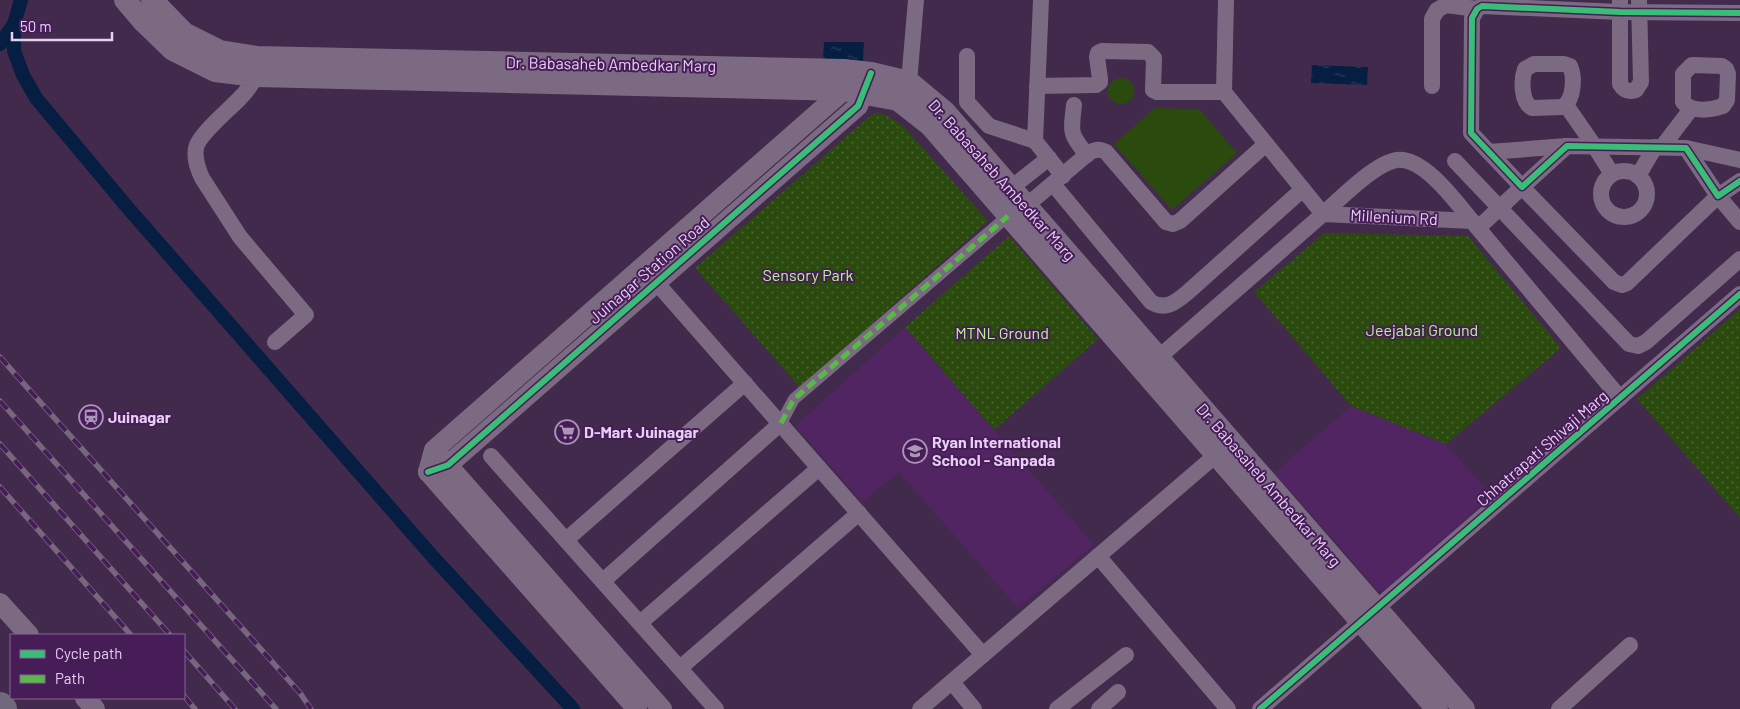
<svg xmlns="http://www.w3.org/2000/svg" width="1740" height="709" viewBox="0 0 1740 709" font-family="Barlow,sans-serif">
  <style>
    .built { fill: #502561 }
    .grass { fill: #2b4a0e }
    .park { fill: url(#park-dots) }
    .water { fill: url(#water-ripples) }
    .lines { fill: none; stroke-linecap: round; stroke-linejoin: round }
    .canal { stroke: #061e42; stroke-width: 14 }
    .pedestrian { stroke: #7b6a82; stroke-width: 12 }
    .minor { stroke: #7b6a82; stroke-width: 16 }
    .tertiary { stroke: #7b6a82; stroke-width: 20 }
    .secondary { stroke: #7b6a82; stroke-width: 22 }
    .motorway { stroke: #6e697d; stroke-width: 28 }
    .rail-casing { stroke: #77667e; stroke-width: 5.5 }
    .rail { stroke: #471d58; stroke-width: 4; stroke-dasharray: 11; stroke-linecap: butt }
    .quiet { stroke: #58b947; stroke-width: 5; stroke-dasharray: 10 5; stroke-linecap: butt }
    .cycleway-casing { stroke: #471d58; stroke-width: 9 }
    .cycleway { stroke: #3abd76; stroke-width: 6 }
    .labels { text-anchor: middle; stroke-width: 4; stroke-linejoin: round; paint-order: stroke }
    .street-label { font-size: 16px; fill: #e6cff2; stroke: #471d58 }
    .park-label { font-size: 16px; fill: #b2f889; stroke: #471d58 }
    .poi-label { font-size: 16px; font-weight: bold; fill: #e6cff2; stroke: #471d58; text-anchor: start }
  </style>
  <defs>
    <pattern id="park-dots" width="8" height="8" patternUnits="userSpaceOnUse" patternTransform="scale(1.25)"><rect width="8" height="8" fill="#2b4a0e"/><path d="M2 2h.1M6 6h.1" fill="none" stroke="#4a6332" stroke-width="1.8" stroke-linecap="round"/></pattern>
    <pattern id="water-ripples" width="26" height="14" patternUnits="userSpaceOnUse" patternTransform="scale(1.25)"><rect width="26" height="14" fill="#061e42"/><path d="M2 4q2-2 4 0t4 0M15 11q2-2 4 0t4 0" fill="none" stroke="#2a3e5e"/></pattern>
  </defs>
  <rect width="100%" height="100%" fill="#412a4b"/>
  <g class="built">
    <path d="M905,327L1094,545L1018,608L899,472L862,502L795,426Z"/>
    <path d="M1351,406L1446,444L1492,496L1381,594L1274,473Z"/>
  </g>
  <g class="grass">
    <circle cx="1121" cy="91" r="13"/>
    <path d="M1155,108L1199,109L1237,153L1172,210L1114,144Z"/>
  </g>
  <g class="park">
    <path d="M877,113C888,114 896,121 904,127L988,221L800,388L695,268L872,114Z"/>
    <path d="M1324,233L1468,236L1561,348L1446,444L1351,406L1254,292Z"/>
    <path d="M1009,236L1098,339L994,430L905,327Z"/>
    <path d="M1740,309V518L1637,399Z"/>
  </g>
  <g class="water">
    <path d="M824,42H864L863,61L823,60Z"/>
    <path d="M1312,65L1368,67L1367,85L1311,83Z"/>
  </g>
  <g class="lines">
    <g class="canal">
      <path d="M21,0L14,24V51L23,75L36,98L128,208L433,557L573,709"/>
      <path d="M0,44L14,24"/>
    </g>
    <path class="pedestrian" d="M781,423L794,399L1008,216"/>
    <g class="minor">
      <path d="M1041,0L1035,141L1063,176"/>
      <path d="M1226,0L1224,92L1323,214C1340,199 1375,163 1397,160C1424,157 1456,202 1472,221"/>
      <path d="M1620,0V84C1624,91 1629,92 1636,90L1641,82L1639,0"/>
      <path d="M1740,13L1620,12L1482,6L1477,9L1472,18L1471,133L1522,187L1567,146L1686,148L1718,196L1740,181"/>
      <path d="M967,56V102L989,126L1035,141"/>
      <path d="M1534,64H1564L1570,66C1575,77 1574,101 1562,107L1532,108C1521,102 1521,80 1525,69Z"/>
      <path d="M1692,65L1722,66L1726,69L1728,74L1727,100L1723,106C1712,110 1691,113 1683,102V74Z"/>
      <path d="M256,76C252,84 247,91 240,98C230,109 198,135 196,148C194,159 198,169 202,178L240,237L306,315L275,342"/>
      <path d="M1037,86L1096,85L1100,82V79L1097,57L1098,53L1102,51L1148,52L1154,58L1153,90L1157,92H1224"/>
      <path d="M1432,86V19L1437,10L1446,5L1477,9"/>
      <path d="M903,92L909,82L916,0"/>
      <path d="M1074,105C1071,133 1069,133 1087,155"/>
      <path d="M1566,105L1595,147L1612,174"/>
      <path d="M1662,147L1691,109"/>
      <path d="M1686,148L1740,160"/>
      <path d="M1489,152L1567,146"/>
      <path d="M1455,161L1629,344L1638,346L1646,342L1740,259"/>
      <circle cx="1624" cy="194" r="23"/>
      <path d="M1638,176L1655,147"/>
      <path d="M1053,184L1151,302C1166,311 1176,302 1188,292L1303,189"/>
      <path d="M1011,188L1049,158"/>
      <path d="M1026,206L1090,152C1097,149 1100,149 1106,152L1166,222L1173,224L1180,221L1266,144"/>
      <path d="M1478,228L1522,187L1614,282L1622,285L1627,283L1718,196L1740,222"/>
      <path d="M648,273L983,655"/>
      <path d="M1150,365L1323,214L1472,221L1620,398"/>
      <path d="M491,456L716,709"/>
      <path d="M566,540L745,383"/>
      <path d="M1098,556L1228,709"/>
      <path d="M603,581L781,423"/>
      <path d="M640,623L819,468"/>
      <path d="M680,668L859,513"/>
      <path d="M952,682L974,709"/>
      <path d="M920,709L1216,455"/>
      <path d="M1057,709L1126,655"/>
      <path d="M1099,709L1118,692"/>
      <path d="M1260,709L1740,294"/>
      <path d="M1559,709L1630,645"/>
    </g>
    <g class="tertiary">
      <path d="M439,455L662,709"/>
      <path d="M428,472L448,465L858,106L868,79"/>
      <path d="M428,472L434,450L844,90L853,85"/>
      <path d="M428,472L637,709"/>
      <path d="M0,603L29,635"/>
      <path d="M85,698L95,709"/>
    </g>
    <g class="secondary">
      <path d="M125,0L142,20L173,50L215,71L256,76L844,90L898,100L930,125L1437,709"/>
      <path d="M152,0L184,33L220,51L257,57L844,70L871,73L909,82L945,112L1464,709"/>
    </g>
    <path class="motorway" d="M0,706L3,709"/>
    <g class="rail-casing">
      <g id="rail">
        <path d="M0,357L300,693L311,709"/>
        <path d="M0,401L276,709"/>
        <path d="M0,444L170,635"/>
        <path d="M0,487L131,635"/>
        <path d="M184,651L235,709"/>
        <path d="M184,696L195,709"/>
      </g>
    </g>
    <use href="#rail" class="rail"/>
    <path class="quiet" d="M781,423L794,399L1008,216"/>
    <g class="cycleway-casing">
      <g id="cycleway">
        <path d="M1740,13L1620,12L1482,6L1477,9L1472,18L1471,133L1522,187L1567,146L1686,148L1718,196L1740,181"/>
        <path d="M428,472L448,465L858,106L871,73"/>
        <path d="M1260,709L1740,294"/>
      </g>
    </g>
    <use href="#cycleway" class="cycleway"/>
  </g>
  <defs>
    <g id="station-ring" transform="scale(1.25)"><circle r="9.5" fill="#471d58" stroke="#ac95b8" stroke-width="1.5"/><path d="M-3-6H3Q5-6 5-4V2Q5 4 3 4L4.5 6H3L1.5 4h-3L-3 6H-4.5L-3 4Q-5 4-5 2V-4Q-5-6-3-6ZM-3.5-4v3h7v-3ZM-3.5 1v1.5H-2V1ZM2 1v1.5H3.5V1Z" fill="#ac95b8"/></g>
    <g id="supermarket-ring" transform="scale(1.25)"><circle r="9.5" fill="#471d58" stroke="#ac95b8" stroke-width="1.5"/><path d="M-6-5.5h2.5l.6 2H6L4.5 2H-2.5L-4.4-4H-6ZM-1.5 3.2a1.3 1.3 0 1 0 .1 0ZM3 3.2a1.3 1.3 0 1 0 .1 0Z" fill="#ac95b8"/></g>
    <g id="school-ring" transform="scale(1.25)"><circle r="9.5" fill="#471d58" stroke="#ac95b8" stroke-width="1.5"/><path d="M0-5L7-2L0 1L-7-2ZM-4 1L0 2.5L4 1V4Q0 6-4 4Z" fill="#ac95b8"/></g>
  </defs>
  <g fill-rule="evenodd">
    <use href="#station-ring" x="91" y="417"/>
    <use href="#supermarket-ring" x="567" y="432"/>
    <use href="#school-ring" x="915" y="451"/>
  </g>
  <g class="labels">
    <g class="street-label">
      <text transform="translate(611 64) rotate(1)" y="6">Dr. Babasaheb Ambedkar Marg</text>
      <text transform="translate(1002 180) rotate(48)" y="6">Dr. Babasaheb Ambedkar Marg</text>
      <text transform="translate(1394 217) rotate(3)" y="6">Millenium Rd</text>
      <text transform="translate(649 270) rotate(-41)" y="6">Juinagar Station Road</text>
      <text transform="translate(1542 448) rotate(-41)" y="6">Chhatrapati Shivaji Marg</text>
      <text transform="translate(1269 485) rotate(49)" y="6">Dr. Babasaheb Ambedkar Marg</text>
    </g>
    <g class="park-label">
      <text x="808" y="281">Sensory Park</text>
      <text x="1422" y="336">Jeejabai Ground</text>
      <text x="1002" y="339">MTNL Ground</text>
    </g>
    <g class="poi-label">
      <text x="108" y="423">Juinagar</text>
      <text x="584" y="438">D-Mart Juinagar</text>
      <text x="932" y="448">Ryan International<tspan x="932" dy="18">School - Sanpada</tspan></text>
    </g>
  </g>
  <rect x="10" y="634" width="175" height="65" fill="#471d58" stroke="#876496"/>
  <rect x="20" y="650" width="25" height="8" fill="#3abd76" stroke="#876496"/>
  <text x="55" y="659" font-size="15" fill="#e6cff2">Cycle path</text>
  <rect x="20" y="675" width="25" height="8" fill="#58b947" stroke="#876496"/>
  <text x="55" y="684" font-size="15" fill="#e6cff2">Path</text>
  <path d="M12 32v8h100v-8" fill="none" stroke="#e6cff2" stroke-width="2.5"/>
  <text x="20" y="32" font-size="15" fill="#e6cff2" stroke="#471d58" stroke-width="4" paint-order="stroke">50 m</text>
</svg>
